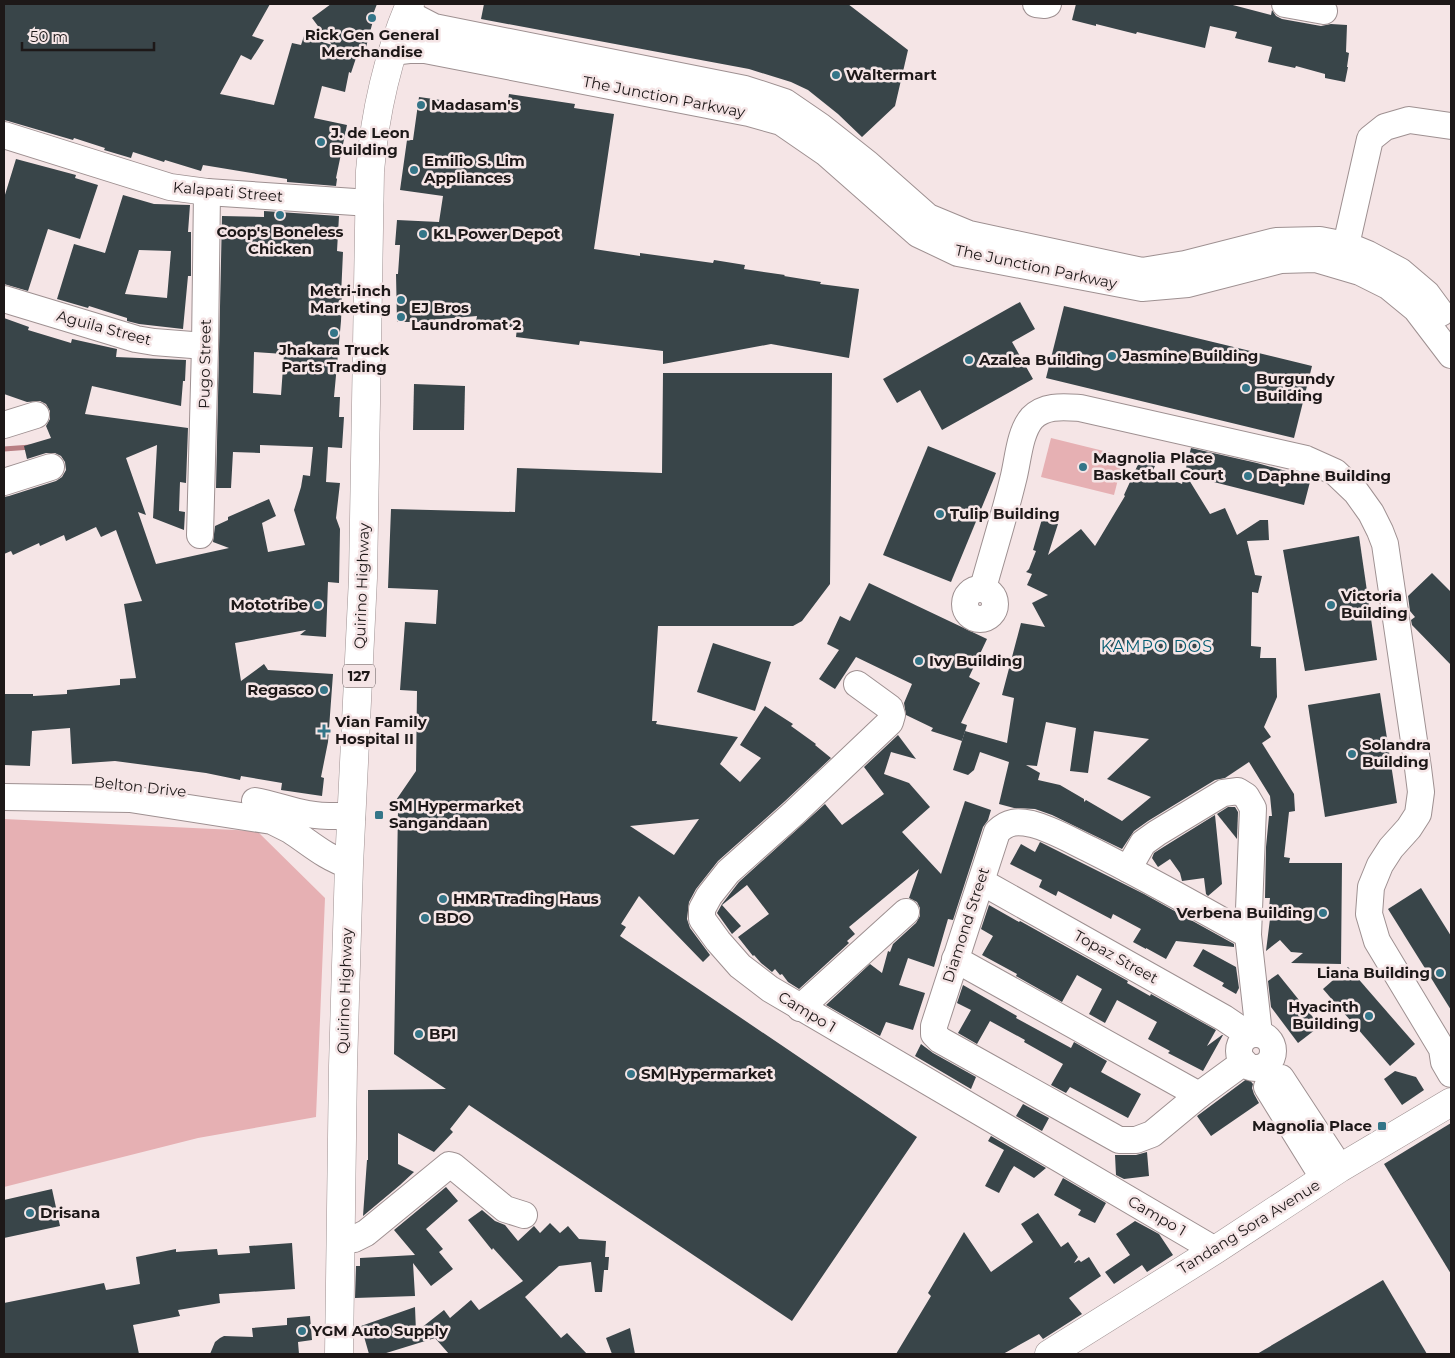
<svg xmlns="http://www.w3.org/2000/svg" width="1455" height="1358" viewBox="0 0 1455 1358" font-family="Montserrat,sans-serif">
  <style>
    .green { fill: #e6b0b3 }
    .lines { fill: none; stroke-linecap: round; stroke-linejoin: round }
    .stream { stroke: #b87f83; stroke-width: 5 }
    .building { fill: #394549; fill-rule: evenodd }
    .minor-casing { stroke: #9e9091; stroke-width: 28 }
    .major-casing { stroke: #9e9091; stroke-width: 29 }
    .minor { stroke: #fff; stroke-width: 26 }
    .major { stroke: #fff; stroke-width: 28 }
    .poi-dot { fill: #347588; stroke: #f5e5e6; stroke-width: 2 }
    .labels { text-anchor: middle; stroke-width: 5; stroke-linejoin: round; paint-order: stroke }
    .shield { fill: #f5e5e6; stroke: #5e5656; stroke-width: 1 }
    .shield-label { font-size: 14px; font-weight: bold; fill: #1d1818 }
    .poi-label { font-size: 15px; font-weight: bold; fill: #1d1818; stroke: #f5e5e6; text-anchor: start }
    .street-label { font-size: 15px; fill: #1d1818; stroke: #f5e5e6 }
    .neighbourhood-label { font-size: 16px; letter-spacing: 1px; fill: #035d72; stroke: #f5e5e6 }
  </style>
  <rect width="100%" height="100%" fill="#f5e5e6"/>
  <g class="green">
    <path d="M1051,438L1124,456L1114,495L1041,477Z"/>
    <path d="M4,819L257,831L325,898L316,1117L198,1138L4,1187Z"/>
  </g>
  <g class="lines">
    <path class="stream" d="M4,449L31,447"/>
  </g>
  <g class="building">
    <path d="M4,4H270L252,36L264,40L251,60L241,55L220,94L274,105L292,43L301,45L304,36L332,45L312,18L331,4H377L372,17H374L365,51L359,49L351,73L349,72L345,92L322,86L314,118L347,125L336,178L337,179L336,186L287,182V179L203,165L201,171L165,160L164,162L133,152L131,158L104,150L105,148L74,138L73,140L8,121L4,120Z"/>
    <path d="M484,4H848L908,50L895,106L862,137L838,114L808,90L791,82L749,69L481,19Z"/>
    <path d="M1076,4H1229L1271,15L1272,10L1276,16L1282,19L1321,26L1331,24L1347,25L1346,52L1349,53L1347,67H1348L1345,82L1325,78V74L1296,66L1295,68L1268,62L1272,47L1235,38L1237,32L1210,26L1205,48L1137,32L1136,34L1096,24V26L1072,20Z"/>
    <path d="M509,94L575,104L574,108L614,114L594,249L640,256V253L713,263L714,260L745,265L744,269L785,275L784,276L821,282L820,284L859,289L849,358L771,344L663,364V351L580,341L579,345L516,337L517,328L476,322L477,316L429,320L430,322H397L396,274H398L400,245H395L397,220L439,222L443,196L400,190L407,140H413L419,97L455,102V101L507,107Z"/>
    <path d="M16,159L76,175L75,178L98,185L80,239L48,229L28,291L4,284V198Z"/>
    <path d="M123,195L154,204L190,205L188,232H191V276H188L183,329L139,324L127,321V318L89,306L88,308L57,299L74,244L105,253ZM139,250L171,251L167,298L125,294Z"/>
    <path d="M264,211L339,216L337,251L343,252L341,296L342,297L341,321L334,397H340L339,417H344L342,448L328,447L326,482L340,483L336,518L340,529L339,583L328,582L326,637L300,635L306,630L235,643L241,681L264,664L268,670L333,674L328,742L321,777L324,778L322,796L281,790L282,783L241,776L240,780L206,773L115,761L72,764L70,728L32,731L30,766L4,765V694H33V696L67,694V690L120,685V679L136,678L124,604L142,601L116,530L101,537L96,527L66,541L64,535L40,546L39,543L13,555L11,551L4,554V497L9,496L56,481L62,477L66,470L65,462L61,456L55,453H46L27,459L24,446L51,438L46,426L50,419V411L46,404L40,401L27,402L4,394V318L29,327L28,330L71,343L72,339L117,349L116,357L186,360L185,381H183L181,406L92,386L85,414L188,428L186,483L180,482L179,511L185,512L184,530L153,518L157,445L126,458L146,515L138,512L156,564L229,548L213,542L215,526L228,520V517L269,499L276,516L262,523L268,552L305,545L294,510L301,487L303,475L310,476L313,447L260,445V453L233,452L231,488H216L222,216L264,217ZM254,352L284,354L281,395L253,393Z"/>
    <path d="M1020,302L1035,329L1012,342L1033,379L942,430L920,390L897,403L883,379Z"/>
    <path d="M1064,306L1312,366L1294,438L1046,378Z"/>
    <path d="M663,373H832L830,584L802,621L793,626H658L652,721H657L656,724L738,737L720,764L740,782L761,758L740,745L765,706L793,724L791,726L816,744L815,745L831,758L784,802L718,861L696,889L689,902L687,919L690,928L710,955L703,962L639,896L621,924L626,927L620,936L917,1137L792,1321L469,1105L450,1129L453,1132L434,1152L398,1133V1164L414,1172L400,1185L363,1216L367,1160H368V1090L446,1089L394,1054L398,810L392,806L416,771L417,691L400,690L405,622L436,624L438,590L388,588L391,509L515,512L517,468L662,473ZM699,819L674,855L630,826Z"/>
    <path d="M414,384L465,386L464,430H413Z"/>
    <path d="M928,446L996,473L951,582L883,555Z"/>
    <path d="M1191,448L1257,463L1311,478L1304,505L1186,475L1210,514L1225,508L1237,535L1260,520H1268L1269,540L1247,541L1255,575L1262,576L1258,593L1252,592L1251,646L1261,647L1260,658H1276L1277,697L1264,727L1271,737L1262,743L1294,794L1295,811L1289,812L1284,857L1290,858L1289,863H1342L1341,964L1291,963L1303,953L1291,952L1280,940L1266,951L1270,919H1268L1270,898H1265L1266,847L1269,816H1272L1270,796L1249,762L1225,778L1215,780L1148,821L1134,831L1122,849L1052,815L1035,809L1014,808L999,804L1009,762L980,752L974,770L968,775L953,770L965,731L1007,743L1014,698L1002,695L1021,623L1045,627L1032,603L1048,595L1027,585L1032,574L1026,572L1029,569L1036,551L1033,550L1042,519L1058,524L1048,555L1081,529L1095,546L1125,496L1124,495L1140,460L1155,466L1152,472L1182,484ZM1046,722L1076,728L1070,771L1088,773L1094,731L1149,739L1107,779L1151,797L1122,821L1086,800L1084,802V799L1060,785L1038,780L1040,773L1026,765L1037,766Z"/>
    <path d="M1359,536L1377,660L1305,671L1283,550Z"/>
    <path d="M1432,573L1451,592V665L1412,625L1411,620L1415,617L1410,611L1408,596Z"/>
    <path d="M869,583L987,639L969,677L980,683L961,723L967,725L962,741L931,731L933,728L906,715L904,703L912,684L856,657L835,689L819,679L839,650L827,644L840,616L850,621Z"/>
    <path d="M713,643L771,662L755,711L697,692Z"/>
    <path d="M1380,693L1397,803L1325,817L1308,705Z"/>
    <path d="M898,735L916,759L891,752L884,774L909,783L930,807L902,832L941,874L965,801L991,810L988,820L983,827L953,920L948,919L934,967L908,958L899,985L925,993L913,1030L886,1022L880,1036L826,1005L870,964L882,973L888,951L890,952L893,944L916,923L920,916V908L917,902L909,898L919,869L849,927L855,934L847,941L849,943L799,989L788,982L782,974L780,975L775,969L772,972L761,963L754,955L753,956L738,937L769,914L747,885L722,905L741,926L732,934L717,913L722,904L739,882L825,804L842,825L884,794L864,767Z"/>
    <path d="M1228,807H1235L1238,812L1237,839L1217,814Z"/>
    <path d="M1215,815L1222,884L1208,896L1206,894L1204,878L1182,881L1180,873L1170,859L1158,867L1152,858L1154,853L1165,846Z"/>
    <path d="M1040,842L1144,894L1234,944V947L1176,941L1166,959L1146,948V949L1133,942L1141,929L1113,914L1111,919L1058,891L1056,896L1039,887L1042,880L1010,864L1021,844L1035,852Z"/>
    <path d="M1421,888L1451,936V1010L1388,909Z"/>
    <path d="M989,905L1019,922L1020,921L1128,981L1127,983L1150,996L1151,994L1216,1030L1207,1046L1222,1035H1223L1203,1071L1168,1053L1170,1051L1148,1039L1157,1022L1117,1000L1105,1023L1089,1014L1102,989L1077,975L1062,1002L1016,976L1017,974L982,955L993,936L981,929Z"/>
    <path d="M1203,949L1236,967L1239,988L1236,994L1222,986L1224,983L1193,966Z"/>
    <path d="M1348,967L1415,1044L1390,1066L1323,989Z"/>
    <path d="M1278,974L1320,1026L1298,1043L1271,1007L1268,981Z"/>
    <path d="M963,985L1017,1016L1016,1018L1071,1048L1074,1042L1107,1061L1101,1072L1141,1094L1128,1118L1070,1087L1066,1093L1051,1085L1063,1064L1024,1042L1025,1040L990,1021L977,1044L958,1033L971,1010L957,1003Z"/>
    <path d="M921,1044L933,1053L976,1077L971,1089L915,1056Z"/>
    <path d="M1395,1071L1416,1077L1424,1090L1402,1105L1384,1079Z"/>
    <path d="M1248,1078L1253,1084L1252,1088L1254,1094L1259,1103L1211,1136L1197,1116Z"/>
    <path d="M1023,1104L1049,1118L1042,1131L1016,1116Z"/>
    <path d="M1451,1123V1274L1384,1164Z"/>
    <path d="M991,1136L1046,1168L1034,1178L1014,1166L1010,1172L1009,1171L1010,1172L999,1193L985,1186L1004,1150L988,1141Z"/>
    <path d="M1147,1152L1149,1176L1124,1179L1116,1175L1115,1155H1136Z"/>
    <path d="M1063,1178L1106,1203L1095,1223L1078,1215L1081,1210L1054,1195Z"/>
    <path d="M446,1187L458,1201L426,1229L443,1249L439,1252L453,1269L431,1286L413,1263L415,1296L355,1298L356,1266H360V1258L415,1255L394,1230Z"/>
    <path d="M52,1189L60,1226L4,1238V1200Z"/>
    <path d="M482,1210L495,1221L505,1225L518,1241L534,1226L540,1233L550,1223L560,1233L568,1226L579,1239L606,1241L605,1257H609L608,1270H604L602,1292H595L591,1262L559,1266L525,1297L561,1338L567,1333L587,1354H449L435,1338L383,1354H369L361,1326L415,1307L416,1332L444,1310L450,1318L471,1300L479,1310L523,1281L493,1248L492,1250L468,1220Z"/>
    <path d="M1038,1213L1061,1247L1068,1242L1078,1257L1074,1263L1079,1260L1081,1262L1089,1257L1101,1276L1069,1298L1082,1314L1043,1339L1039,1334L1003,1354H896L931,1296L928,1293L964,1232L991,1272L1033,1242L1021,1224Z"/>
    <path d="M1135,1221L1159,1234L1173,1255L1147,1272L1142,1265L1114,1284L1105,1272L1130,1255L1116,1234Z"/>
    <path d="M292,1243L295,1289L219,1294L220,1303L178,1310L180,1316L133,1325L139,1354H4V1303L104,1283L106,1290L140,1284L136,1257L176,1249V1252L217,1249L218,1255L250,1253L249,1246Z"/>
    <path d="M1383,1280L1427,1354H1257Z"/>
    <path d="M310,1316L312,1340L298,1342L299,1354H210L215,1342L220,1338L224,1336L253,1337L252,1328L287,1325V1318Z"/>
    <path d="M630,1328L635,1354H612L606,1338Z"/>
  </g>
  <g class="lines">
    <g class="minor-casing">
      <g id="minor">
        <path d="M1036,4L1045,5L1048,4"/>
        <path d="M1285,4L1324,11"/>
        <path d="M407,13L434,27L745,89L785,102L820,126L868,164L928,217L969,234L1142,271L1185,264L1276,241L1320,240L1346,245L1368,254L1400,271L1427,294L1441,313"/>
        <path d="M392,52L409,50H425L749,113L781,122L826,153L918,234L958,253L1142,288L1188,284L1281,260L1316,259L1360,272L1388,286L1416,309L1451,355"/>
        <path d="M4,135L170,187L207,192L370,203"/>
        <path d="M1346,245L1370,139L1385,127L1409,120L1451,126"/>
        <path d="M4,299L136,339L154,342L205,346"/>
        <path d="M4,425L36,415"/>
        <path d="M4,482L51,467"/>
        <path d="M200,535L205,346L207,192"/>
        <path d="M983,588C993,552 1004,517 1013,480C1018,462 1019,433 1032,418C1045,405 1063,407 1080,408L1306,459L1335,472L1356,492L1371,513L1380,531L1385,544L1418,768L1421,792L1418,814L1409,828L1391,848L1380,865L1371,887L1369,914L1377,941L1442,1049L1444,1062L1451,1074"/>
        <circle cx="980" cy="604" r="15"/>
        <path d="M857,684L890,708L892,715L890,722L794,813L728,872L709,896L702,909V919L718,941L740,966L770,989L1215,1250"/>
        <path d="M4,797L130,799L272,821C278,824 284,827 290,830C310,843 326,858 349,865"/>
        <path d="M255,801C273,804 290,811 308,814C323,817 337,816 352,816"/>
        <path d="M1128,869L1143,843L1157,833L1223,793L1238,791L1246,796L1253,808L1248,935"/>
        <path d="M982,882L1224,1018L1249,1035"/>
        <path d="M955,959L1199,1095"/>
        <path d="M800,1008L906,912"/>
        <circle cx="1256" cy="1051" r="17"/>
        <path d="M1244,1062L1199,1095L1152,1134L1136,1140H1119L940,1040L934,1034V1026L997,832C1008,821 1017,821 1032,824C1052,829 1072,841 1091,850C1145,877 1196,906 1248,935L1259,1034"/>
        <path d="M1275,1078H1281L1340,1168"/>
        <path d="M1271,1079L1267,1087L1324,1179"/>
        <path d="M341,1240L354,1239L366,1233L449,1165L453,1166L505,1209L524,1215"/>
      </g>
    </g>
    <g class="major-casing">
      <g id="major">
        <path d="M339,1354L343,1066L349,865L363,578L370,171C375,112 387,58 410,4"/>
        <path d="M1049,1354L1215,1250L1340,1168L1451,1102"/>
      </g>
    </g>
    <use href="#minor" class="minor"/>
    <use href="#major" class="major"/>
  </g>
  <g class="poi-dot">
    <circle cx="372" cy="18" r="5"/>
    <circle cx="836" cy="75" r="5"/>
    <circle cx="421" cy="105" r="5"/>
    <circle cx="321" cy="142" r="5"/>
    <circle cx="414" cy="170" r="5"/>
    <circle cx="280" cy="215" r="5"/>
    <circle cx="423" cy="234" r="5"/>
    <circle cx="401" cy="300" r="5"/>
    <circle cx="401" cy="317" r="5"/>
    <circle cx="334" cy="333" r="5"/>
    <circle cx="1112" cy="356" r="5"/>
    <circle cx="969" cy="360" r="5"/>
    <circle cx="1246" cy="388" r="5"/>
    <circle cx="1083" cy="467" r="5"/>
    <circle cx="1248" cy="476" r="5"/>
    <circle cx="940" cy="514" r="5"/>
    <circle cx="318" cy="605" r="5"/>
    <circle cx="1331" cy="605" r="5"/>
    <circle cx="919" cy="661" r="5"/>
    <circle cx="324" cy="690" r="5"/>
    <path d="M321.5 723.5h5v5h5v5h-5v5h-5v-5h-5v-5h5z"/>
    <circle cx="1352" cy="754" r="5"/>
    <rect x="374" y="810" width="10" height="10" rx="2.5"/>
    <circle cx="443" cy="899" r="5"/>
    <circle cx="1323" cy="913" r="5"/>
    <circle cx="425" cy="918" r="5"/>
    <circle cx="1440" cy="973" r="5"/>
    <circle cx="1369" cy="1016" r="5"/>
    <circle cx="419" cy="1034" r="5"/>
    <circle cx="631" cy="1074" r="5"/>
    <rect x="1377" y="1121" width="10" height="10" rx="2.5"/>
    <circle cx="30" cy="1213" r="5"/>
    <circle cx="302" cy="1331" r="5"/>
  </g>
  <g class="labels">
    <rect class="shield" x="343" y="664.5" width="32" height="23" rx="4"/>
    <g class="shield-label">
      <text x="359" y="681">127</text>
    </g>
    <g class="poi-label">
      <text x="372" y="40" text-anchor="middle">Rick Gen General<tspan x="372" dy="17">Merchandise</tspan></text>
      <text x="846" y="80">Waltermart</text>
      <text x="431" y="110">Madasam's</text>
      <text x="331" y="138">J. de Leon<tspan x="331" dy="17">Building</tspan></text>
      <text x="424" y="166">Emilio S. Lim<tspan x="424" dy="17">Appliances</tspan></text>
      <text x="280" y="237" text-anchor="middle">Coop's Boneless<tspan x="280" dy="17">Chicken</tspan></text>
      <text x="433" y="239">KL Power Depot</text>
      <text x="391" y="296" text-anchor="end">Metri-inch<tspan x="391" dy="17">Marketing</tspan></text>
      <text x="411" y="313">EJ Bros<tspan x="411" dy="17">Laundromat 2</tspan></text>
      <text x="334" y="355" text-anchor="middle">Jhakara Truck<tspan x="334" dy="17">Parts Trading</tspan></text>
      <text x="1122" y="361">Jasmine Building</text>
      <text x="979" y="365">Azalea Building</text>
      <text x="1256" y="384">Burgundy<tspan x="1256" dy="17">Building</tspan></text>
      <text x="1093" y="463">Magnolia Place<tspan x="1093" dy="17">Basketball Court</tspan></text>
      <text x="1258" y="481">Daphne Building</text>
      <text x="950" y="519">Tulip Building</text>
      <text x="1341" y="601">Victoria<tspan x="1341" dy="17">Building</tspan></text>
      <text x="308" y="610" text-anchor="end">Mototribe</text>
      <text x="929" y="666">Ivy Building</text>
      <text x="314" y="695" text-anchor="end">Regasco</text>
      <text x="335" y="727">Vian Family<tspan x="335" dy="17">Hospital II</tspan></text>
      <text x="1362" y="750">Solandra<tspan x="1362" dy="17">Building</tspan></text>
      <text x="389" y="811">SM Hypermarket<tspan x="389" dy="17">Sangandaan</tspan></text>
      <text x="453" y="904">HMR Trading Haus</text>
      <text x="1313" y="918" text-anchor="end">Verbena Building</text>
      <text x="435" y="923">BDO</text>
      <text x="1430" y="978" text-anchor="end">Liana Building</text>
      <text x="1359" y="1012" text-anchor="end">Hyacinth<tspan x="1359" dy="17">Building</tspan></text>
      <text x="429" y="1039">BPI</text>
      <text x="641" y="1079">SM Hypermarket</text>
      <text x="1372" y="1131" text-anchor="end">Magnolia Place</text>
      <text x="40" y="1218">Drisana</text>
      <text x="312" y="1336">YGM Auto Supply</text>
    </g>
    <g class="street-label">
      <text transform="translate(664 97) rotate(11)" y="5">The Junction Parkway</text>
      <text transform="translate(228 192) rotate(5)" y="5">Kalapati Street</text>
      <text transform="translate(1036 267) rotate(12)" y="5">The Junction Parkway</text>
      <text transform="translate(104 328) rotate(15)" y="5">Aguila Street</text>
      <text transform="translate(205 364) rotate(-89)" y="5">Pugo Street</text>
      <text transform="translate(362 586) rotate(-88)" y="5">Quirino Highway</text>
      <text transform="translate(140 787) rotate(6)" y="5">Belton Drive</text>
      <text transform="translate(966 925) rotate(-72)" y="5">Diamond Street</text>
      <text transform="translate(1116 957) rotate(29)" y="5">Topaz Street</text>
      <text transform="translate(345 991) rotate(-88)" y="5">Quirino Highway</text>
      <text transform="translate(807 1012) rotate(31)" y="5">Campo 1</text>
      <text transform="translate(1157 1216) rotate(30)" y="5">Campo 1</text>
      <text transform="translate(1249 1227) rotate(-32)" y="5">Tandang Sora Avenue</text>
    </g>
    <g class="neighbourhood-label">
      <text x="1157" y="652">KAMPO DOS</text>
    </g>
  </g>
  <rect width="1455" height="1358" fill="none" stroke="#1d1818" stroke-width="10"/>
  <path d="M22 42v8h132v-8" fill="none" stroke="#1d1818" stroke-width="2.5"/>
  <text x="30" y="42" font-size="15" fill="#1d1818" stroke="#f5e5e6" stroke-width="4" paint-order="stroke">50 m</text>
</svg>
